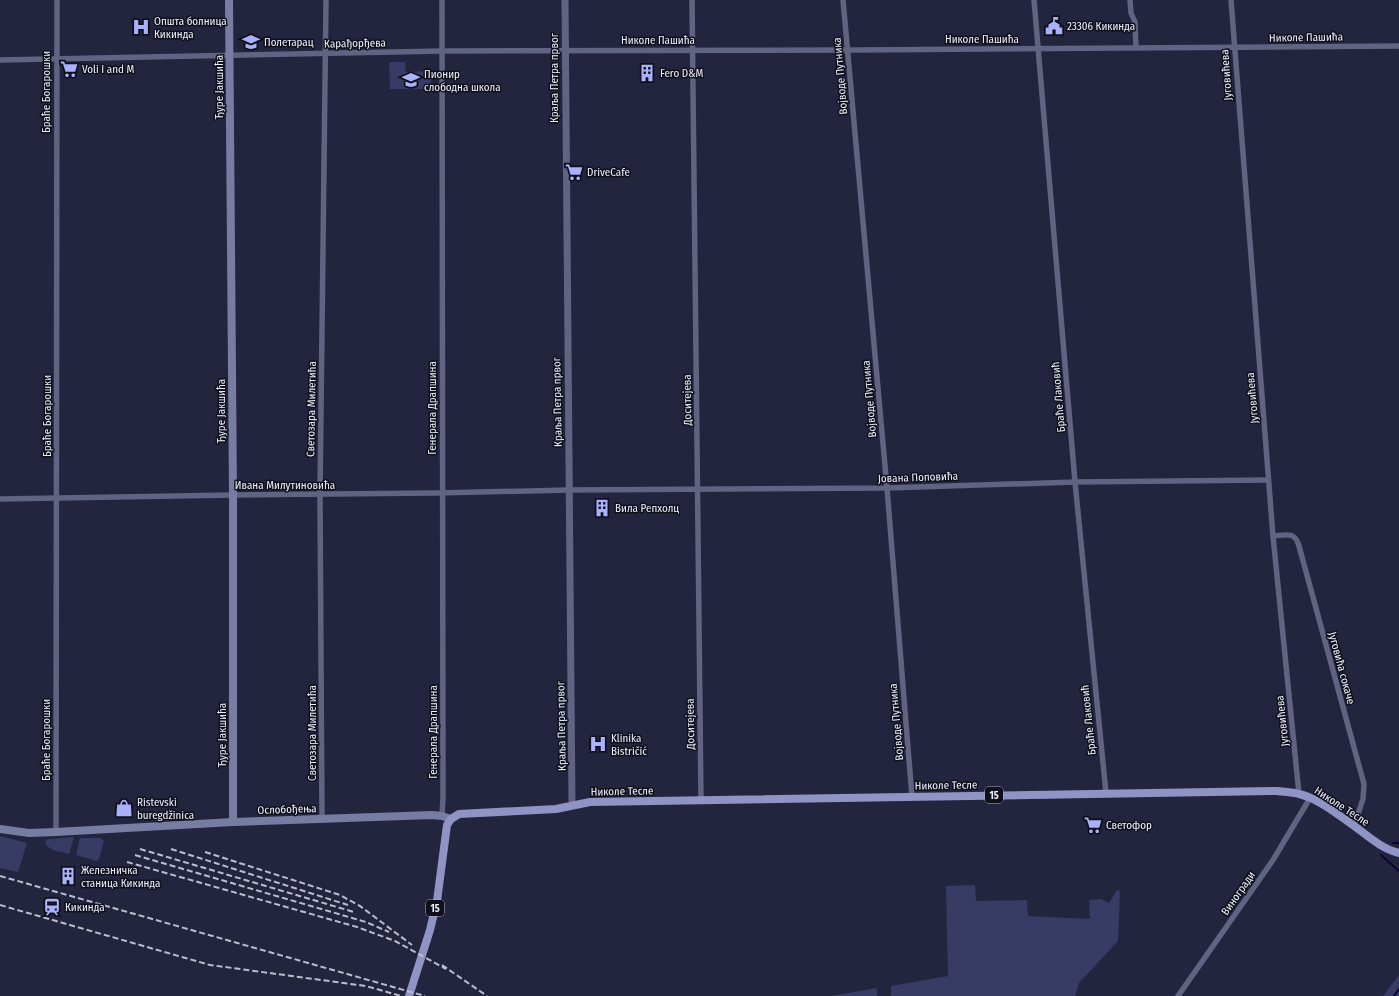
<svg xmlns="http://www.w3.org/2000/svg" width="1399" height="996" viewBox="0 0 1399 996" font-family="'Fira Sans Condensed',sans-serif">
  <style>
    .green { fill: #383b64 }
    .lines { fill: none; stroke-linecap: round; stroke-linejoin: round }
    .stream { stroke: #0c0139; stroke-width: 2 }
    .minor { stroke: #606381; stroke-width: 5.5 }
    .tertiary { stroke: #606381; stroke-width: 7 }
    .secondary { stroke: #777ca3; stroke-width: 8 }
    .primary { stroke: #8f94c4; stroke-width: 8 }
    .rail { stroke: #bbbdce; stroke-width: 2; stroke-dasharray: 6 3; stroke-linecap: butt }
    .labels { text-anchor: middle; stroke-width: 3; stroke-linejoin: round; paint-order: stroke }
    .shield { fill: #0f101b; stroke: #abadba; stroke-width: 1 }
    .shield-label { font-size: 10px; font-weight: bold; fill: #eef0fe }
    .poi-label { font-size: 11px; fill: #eef0fe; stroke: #0f101b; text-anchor: start }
    .street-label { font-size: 11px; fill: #eef0fe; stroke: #0f101b }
  </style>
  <rect width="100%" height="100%" fill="#23253f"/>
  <g class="green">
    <path d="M389,62H405L406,72L431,71V89H390Z"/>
    <path d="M0,836L27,843L18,872L0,868Z"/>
    <path d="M74,837L69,854C61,851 46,851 45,841L48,839Z"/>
    <path d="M80,838H101L104,841L99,859L97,861L76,855Z"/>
    <path d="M975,885L976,901L1027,900L1028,916L1090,919L1089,900L1101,899L1109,903L1117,890L1120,891L1118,941L1079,983L1075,996H891V986L948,976L946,886Z"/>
    <path d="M1399,975V996H1383Z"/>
    <path d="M877,988V996H831Z"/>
  </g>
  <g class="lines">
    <g class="stream">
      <path d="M1393,843H1399"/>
      <path d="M1381,855L1399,871"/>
      <path d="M1394,996L1399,989"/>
    </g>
    <g class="minor">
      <path d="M442,0L443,797L442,816"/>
      <path d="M692,0L701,800"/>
      <path d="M843,0L887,488L912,797"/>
      <path d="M1034,0L1075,482L1106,793"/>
      <path d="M1130,0L1131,13L1135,22L1136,48"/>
      <path d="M1231,0L1273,536L1299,794"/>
      <path d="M0,60L443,51L859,50L1399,46"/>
      <path d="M0,499L233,495L436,493L569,490L887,488L1075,482L1268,480"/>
      <path d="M1273,536C1286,535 1295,531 1299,546L1364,784L1363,799L1354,826"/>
      <path d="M322,819L320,495L326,0"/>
      <path d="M56,832L57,0"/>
      <path d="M1178,996L1273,860L1310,798"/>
    </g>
    <path class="tertiary" d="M565,0L572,805"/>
    <g class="secondary">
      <path d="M229,0L233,495V822"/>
      <path d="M0,829L29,833L56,832L233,822L432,815L442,816L451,819"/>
    </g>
    <path class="primary" d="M409,996L430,930L437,901L447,825L451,819L459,814L556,809L590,802L1277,791C1284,792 1292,792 1299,794C1318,798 1341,817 1357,828C1370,838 1383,849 1399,853"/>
    <g class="rail">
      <path d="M140,849L354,912"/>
      <path d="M171,849L348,905"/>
      <path d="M205,852L340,895L360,906L412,945"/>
      <path d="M135,855L366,922L389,932"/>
      <path d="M127,862L357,927L395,941L446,969"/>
      <path d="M0,876L425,996"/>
      <path d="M0,905L210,965L366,986L401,996"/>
      <path d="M442,965L487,996"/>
    </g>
  </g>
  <defs>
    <g id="civic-bare" transform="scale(1.38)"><path d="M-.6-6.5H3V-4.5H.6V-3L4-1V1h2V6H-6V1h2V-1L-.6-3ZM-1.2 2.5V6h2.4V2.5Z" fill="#a9b0fc" stroke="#0f101b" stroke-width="2.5" paint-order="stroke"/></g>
    <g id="hospital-bare" transform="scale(1.38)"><path d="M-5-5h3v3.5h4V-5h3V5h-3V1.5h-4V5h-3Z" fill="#a9b0fc" stroke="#0f101b" stroke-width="2.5" paint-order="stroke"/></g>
    <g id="school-bare" transform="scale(1.38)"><path d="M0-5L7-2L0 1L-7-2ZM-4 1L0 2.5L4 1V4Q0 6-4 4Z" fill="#a9b0fc" stroke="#0f101b" stroke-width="2.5" paint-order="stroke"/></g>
    <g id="supermarket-bare" transform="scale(1.38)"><path d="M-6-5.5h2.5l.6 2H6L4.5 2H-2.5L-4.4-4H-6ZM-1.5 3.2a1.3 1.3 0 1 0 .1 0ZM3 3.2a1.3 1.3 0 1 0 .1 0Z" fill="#a9b0fc" stroke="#0f101b" stroke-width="2.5" paint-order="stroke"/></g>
    <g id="building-bare" transform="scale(1.38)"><path d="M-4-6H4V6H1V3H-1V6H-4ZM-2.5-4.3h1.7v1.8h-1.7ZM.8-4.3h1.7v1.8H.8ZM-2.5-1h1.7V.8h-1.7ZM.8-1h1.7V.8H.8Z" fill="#a9b0fc" stroke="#0f101b" stroke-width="2.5" paint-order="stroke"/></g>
    <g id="shop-bare" transform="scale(1.38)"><path d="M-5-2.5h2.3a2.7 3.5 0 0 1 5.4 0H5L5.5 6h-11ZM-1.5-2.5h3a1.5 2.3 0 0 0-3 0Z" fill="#a9b0fc" stroke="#0f101b" stroke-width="2.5" paint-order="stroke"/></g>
    <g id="station-bare" transform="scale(1.38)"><path d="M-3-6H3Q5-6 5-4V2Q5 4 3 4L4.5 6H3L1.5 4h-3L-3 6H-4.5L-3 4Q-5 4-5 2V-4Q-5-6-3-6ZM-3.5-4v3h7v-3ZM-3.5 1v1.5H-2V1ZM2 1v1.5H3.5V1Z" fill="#a9b0fc" stroke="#0f101b" stroke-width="2.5" paint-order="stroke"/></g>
  </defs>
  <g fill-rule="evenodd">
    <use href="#civic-bare" x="1054" y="26"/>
    <use href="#hospital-bare" x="141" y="27"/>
    <use href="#school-bare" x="251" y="42"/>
    <use href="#supermarket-bare" x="69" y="69"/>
    <use href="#building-bare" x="647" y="73"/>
    <use href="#school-bare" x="411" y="80"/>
    <use href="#supermarket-bare" x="574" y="172"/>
    <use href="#building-bare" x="602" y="508"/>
    <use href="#hospital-bare" x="598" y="744"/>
    <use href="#shop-bare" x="124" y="808"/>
    <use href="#supermarket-bare" x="1093" y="825"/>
    <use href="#building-bare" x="68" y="876"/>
    <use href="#station-bare" x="52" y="907"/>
  </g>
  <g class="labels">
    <g class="shield">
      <rect x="985" y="787" width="18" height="16" rx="3"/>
      <rect x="426" y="900" width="18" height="16" rx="3"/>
    </g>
    <g class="shield-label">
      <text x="994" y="799">15</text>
      <text x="435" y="912">15</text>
    </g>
    <g class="poi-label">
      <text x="154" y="25">Општа болница<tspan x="154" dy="13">Кикинда</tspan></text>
      <text x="1067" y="30">23306 Кикинда</text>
      <text x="264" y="46">Полетарац</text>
      <text x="82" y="73">Voli I and M</text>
      <text x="660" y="77">Fero D&amp;M</text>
      <text x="424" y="78">Пионир<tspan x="424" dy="13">слободна школа</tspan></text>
      <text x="587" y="176">DriveCafe</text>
      <text x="615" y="512">Вила Репхолц</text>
      <text x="611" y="742">Klinika<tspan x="611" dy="13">Bistričić</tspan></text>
      <text x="137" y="806">Ristevski<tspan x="137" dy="13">buregdžinica</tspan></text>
      <text x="1106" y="829">Светофор</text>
      <text x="81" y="874">Железничка<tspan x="81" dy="13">станица Кикинда</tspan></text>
      <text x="65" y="911">Кикинда</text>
    </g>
    <g class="street-label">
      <text transform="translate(1306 37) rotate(-1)" y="4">Николе Пашића</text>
      <text x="982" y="43">Николе Пашића</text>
      <text x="658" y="44">Николе Пашића</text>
      <text transform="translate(355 43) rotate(-1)" y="4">Карађорђева</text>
      <text transform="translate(1226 75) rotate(-94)" y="4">Југовићева</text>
      <text transform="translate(840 76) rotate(-95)" y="4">Војводе Путника</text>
      <text transform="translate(554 78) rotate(-90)" y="4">Краља Петра првог</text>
      <text transform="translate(219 87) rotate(-90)" y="4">Ђуре Јакшића</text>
      <text transform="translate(46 92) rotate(-90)" y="4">Браће Богарошки</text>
      <text transform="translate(1058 397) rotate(-95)" y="4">Браће Лаковић</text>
      <text transform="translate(1252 398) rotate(-95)" y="4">Југовићева</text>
      <text transform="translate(869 399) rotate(-95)" y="4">Војводе Путника</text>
      <text transform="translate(687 400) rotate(-91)" y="4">Доситејева</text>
      <text transform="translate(557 402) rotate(-91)" y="4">Краља Петра првог</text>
      <text transform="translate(432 408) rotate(-90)" y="4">Генерала Драпшина</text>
      <text transform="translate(311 409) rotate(-89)" y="4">Светозара Милетића</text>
      <text transform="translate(221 411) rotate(-90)" y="4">Ђуре Јакшића</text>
      <text transform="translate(47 416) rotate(-90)" y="4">Браће Богарошки</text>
      <text transform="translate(918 477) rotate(-2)" y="4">Јована Поповића</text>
      <text x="285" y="489">Ивана Милутиновића</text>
      <text transform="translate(1342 668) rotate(75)" y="4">Југовића сокаче</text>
      <text transform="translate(1088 720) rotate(-96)" y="4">Браће Лаковић</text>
      <text transform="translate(1282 721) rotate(-96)" y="4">Југовићева</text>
      <text transform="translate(896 722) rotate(-95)" y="4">Војводе Путника</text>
      <text transform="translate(690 724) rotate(-91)" y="4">Доситејева</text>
      <text transform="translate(561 726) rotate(-91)" y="4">Краља Петра првог</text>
      <text transform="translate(433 732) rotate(-90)" y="4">Генерала Драпшина</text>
      <text transform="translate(312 733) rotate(-90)" y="4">Светозара Милетића</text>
      <text transform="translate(222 735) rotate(-90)" y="4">Ђуре Јакшића</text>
      <text transform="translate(46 740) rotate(-90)" y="4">Браће Богарошки</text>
      <text transform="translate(946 785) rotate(-1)" y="4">Николе Тесле</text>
      <text transform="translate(622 791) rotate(-1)" y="4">Николе Тесле</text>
      <text transform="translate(1342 806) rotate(33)" y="4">Николе Тесле</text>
      <text transform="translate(287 809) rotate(-2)" y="4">Ослобођења</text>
      <text transform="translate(1238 893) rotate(-55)" y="4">Виногради</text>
    </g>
  </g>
</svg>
